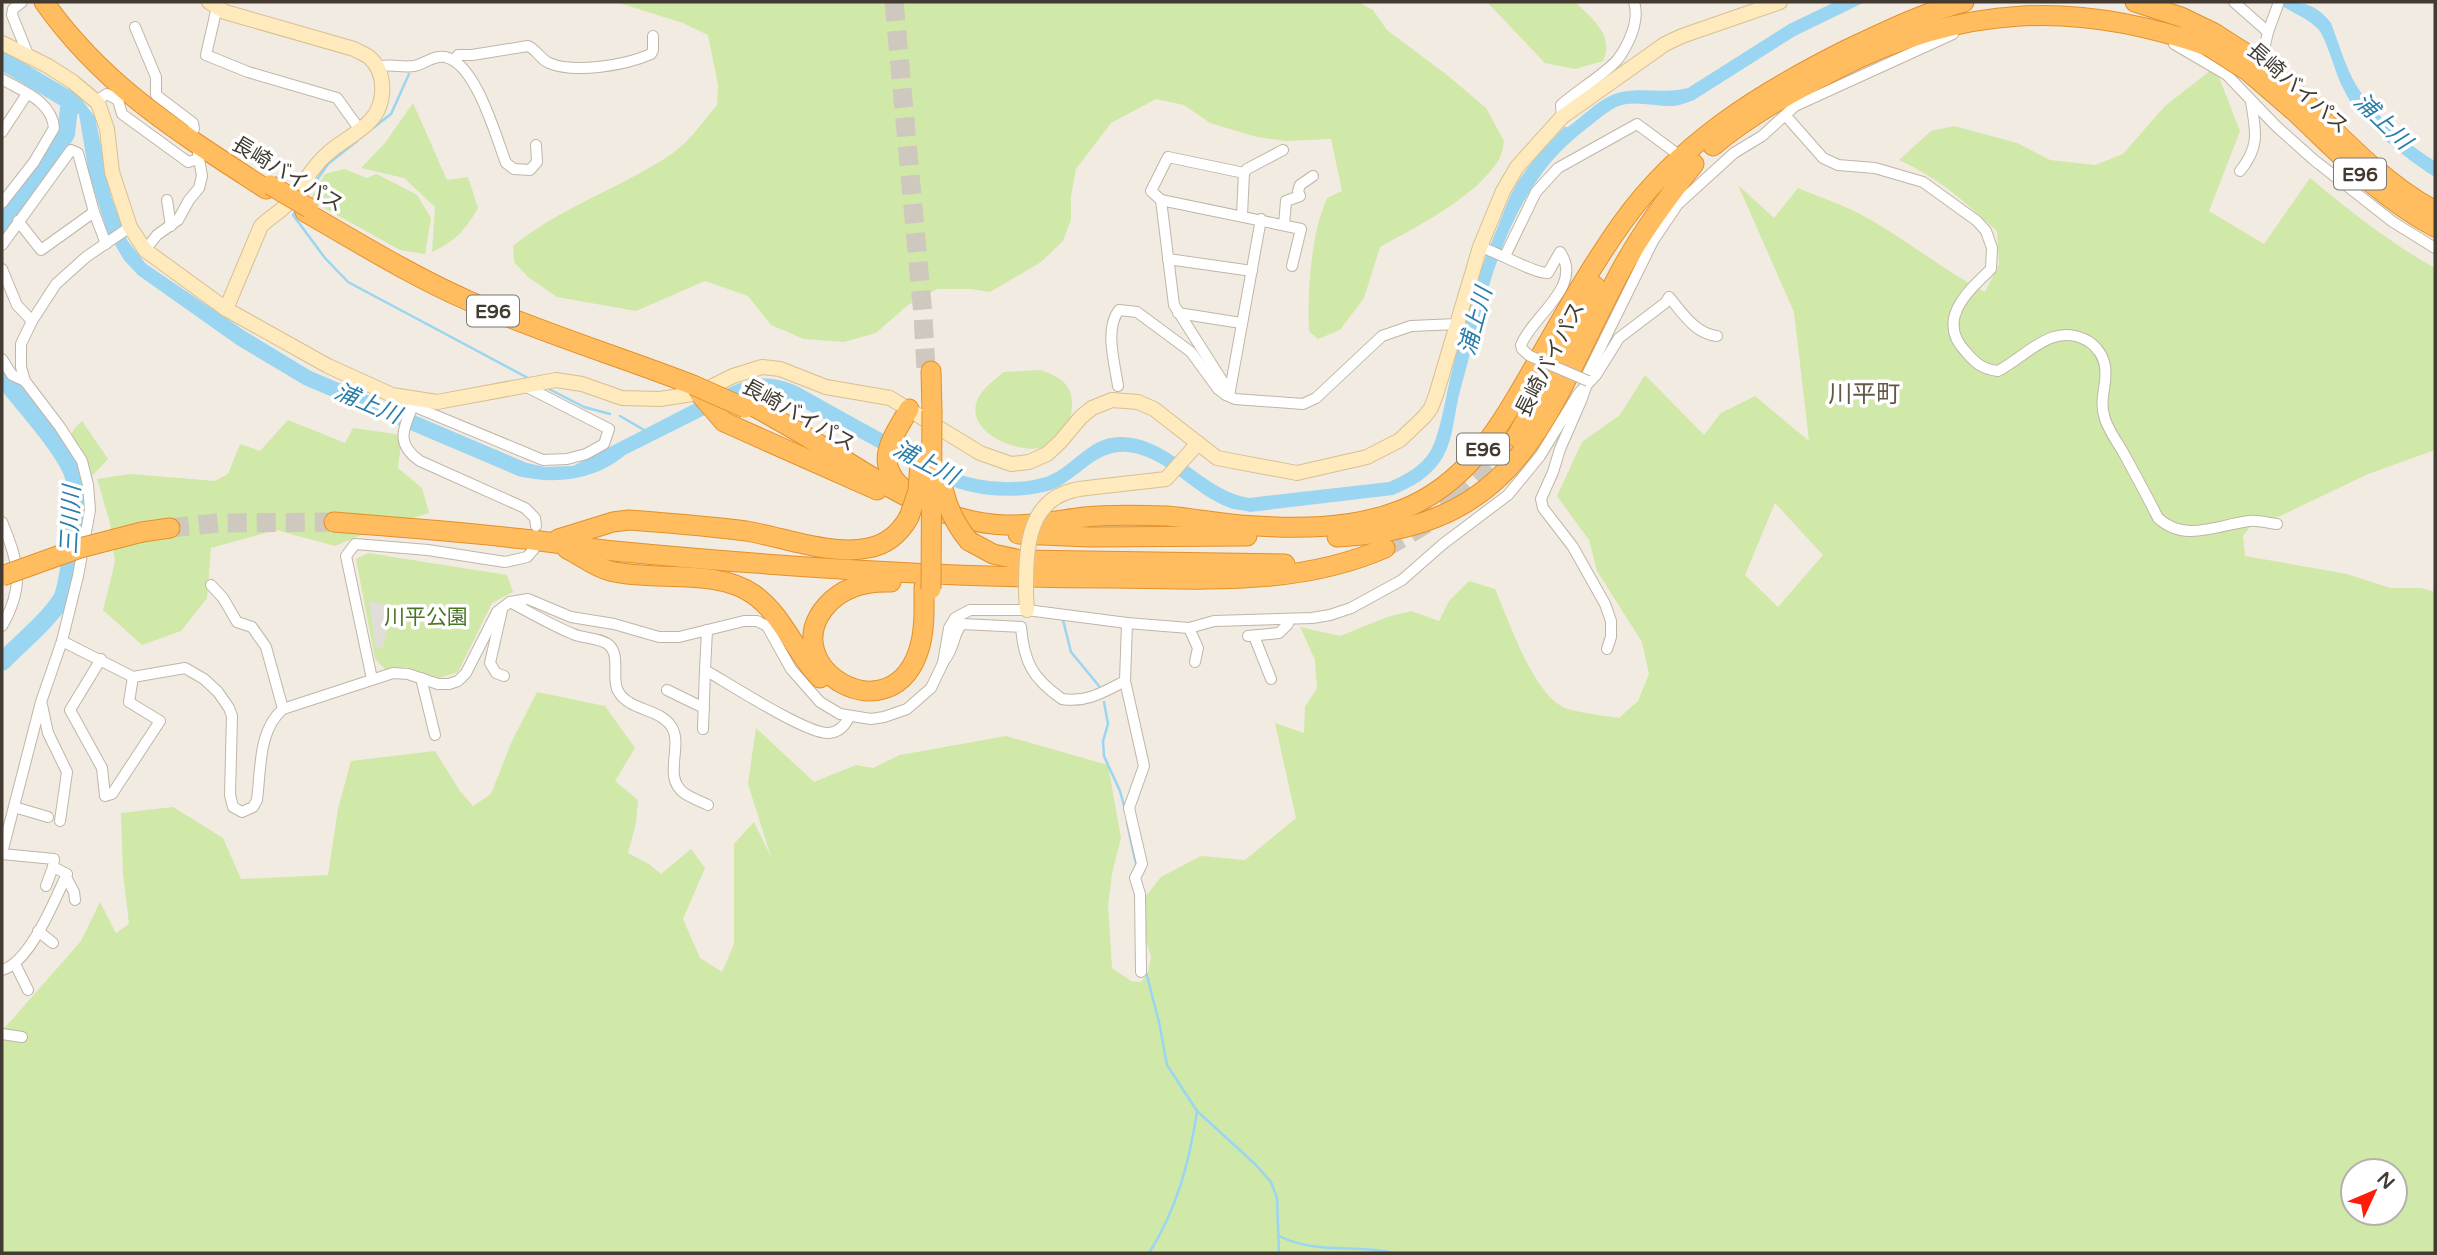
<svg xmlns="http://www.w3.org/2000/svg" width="2437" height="1255" viewBox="0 0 2437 1255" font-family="'Varela Round','Noto Sans JP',sans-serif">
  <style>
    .green { fill: #d0e8a8; fill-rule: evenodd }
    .parking { fill: #e1deda }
    .water { fill: #9ad5f2 }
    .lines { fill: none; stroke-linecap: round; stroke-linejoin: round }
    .stream { stroke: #9ad5f2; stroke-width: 2.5 }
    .river { stroke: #9ad5f2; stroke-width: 18 }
    .highway-tunnel { stroke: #cfc8be; stroke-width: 19; stroke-dasharray: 19 10; stroke-linecap: butt }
    .street-casing { stroke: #c0b5a7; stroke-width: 12 }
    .secondary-casing { stroke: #d7bf91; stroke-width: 16 }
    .highway-casing { stroke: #e2902a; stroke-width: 21 }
    .street { stroke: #fff; stroke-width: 10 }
    .secondary { stroke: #ffeabe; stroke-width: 14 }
    .highway { stroke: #ffbd5f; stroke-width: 19 }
    .street-bridge-casing { stroke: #c0b5a7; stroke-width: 12; stroke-linecap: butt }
    .secondary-bridge-casing { stroke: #d7bf91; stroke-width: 16; stroke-linecap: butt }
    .highway-bridge-casing { stroke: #e2902a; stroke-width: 21; stroke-linecap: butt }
    .street-bridge { stroke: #fff; stroke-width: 10 }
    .secondary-bridge { stroke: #ffeabe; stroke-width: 14 }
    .highway-bridge { stroke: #ffbd5f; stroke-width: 19 }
    .labels { text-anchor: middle; stroke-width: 7; stroke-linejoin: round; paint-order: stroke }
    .shield { fill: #fff; stroke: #7b7670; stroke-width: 2 }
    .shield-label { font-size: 19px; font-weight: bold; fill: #433b32 }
    .street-label { font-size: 21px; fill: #433b32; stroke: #fff }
    .park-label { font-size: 21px; fill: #4a7624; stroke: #fff }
    .water-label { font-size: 23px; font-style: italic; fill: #287da9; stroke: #fff }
    .quarter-label { font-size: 24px; fill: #665849; stroke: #fff }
  </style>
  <rect width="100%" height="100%" fill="#f2ebe1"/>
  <g class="green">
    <path d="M616,2H1358L1373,10L1387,30L1447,75L1486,108L1504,141C1503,147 1502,155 1498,161C1473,199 1419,225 1380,247L1364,298L1340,330L1318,339L1309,331C1307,292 1311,234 1327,198L1342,191L1331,139L1285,141L1257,137L1210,123L1184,105L1156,99L1111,123L1076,169L1071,196V219L1063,241L1041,262L990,292L971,289H937L908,305L876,333L844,342L804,339L771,325L748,296L705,281L636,311L557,297L528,277L514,262L513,246C560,207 622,188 673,153C690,141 704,120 717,105L718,85L708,35L683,23Z"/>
    <path d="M1487,2H1575C1592,18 1615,36 1603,61L1575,69L1545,63Z"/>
    <path d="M2215,67L2240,131L2209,211L2264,244L2310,178C2350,211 2390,243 2435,268V450L2368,474L2278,517L2253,523L2243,536L2245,556L2347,574L2390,588H2421L2435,592V1253H2V1031L81,941L100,902L116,933L129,924L123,874L121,813L173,807L223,838L241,879L328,875L338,809L351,761L435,751L460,791L473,806L491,794L512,741L537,692L605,706L635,748L615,781L638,800L636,823L628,853L649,864L661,874L691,849L705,868L683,919L700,958L722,972L734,944V844L754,822L771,857L748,784L756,728L814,782L856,765L873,768L900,755L1006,736L1108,765L1121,838L1112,874L1108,906L1112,968L1131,981L1141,982L1148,973L1151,957L1145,937L1146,896L1161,877L1201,856L1245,860L1296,818L1275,723L1304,733L1305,707L1317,688L1315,660L1300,627L1340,636L1387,617L1411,611L1439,621L1449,601L1469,581L1495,589C1509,621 1531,688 1561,706C1570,712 1607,716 1619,718L1638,701L1649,674L1642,642L1597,571L1589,540L1557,496L1582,442L1620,415L1645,375L1704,435L1721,413L1755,396L1809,441L1794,312L1738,185L1774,218L1798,188C1822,198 1847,206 1869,219C1909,242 1945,271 1985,292L1999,264L1997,231C1964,201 1940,179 1899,160L1931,131L1954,126L2017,143L2050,160L2095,165L2123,154L2165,106ZM1775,503L1823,555L1778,607L1745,575ZM2353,1171H2395V1213H2353Z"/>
    <path d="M413,103L447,180L468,177L478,208C466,229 455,242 432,252L435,207L404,178L361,168L385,143Z"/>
    <path d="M344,169L367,178L377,174L417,195L431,218L425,254L400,250L310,200L325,174Z"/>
    <path d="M1040,370C1058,376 1073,384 1072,405C1072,419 1065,435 1054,443C1032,461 956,434 980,395C986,386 996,379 1003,372Z"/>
    <path d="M288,420L345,443L353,428L402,435L398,468L422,488L429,513L370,531L335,546L276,530L211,548L207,598L181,631L142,645L103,610L115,562L110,523L97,479L130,474L215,481L228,474L240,444L260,451Z"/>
    <path d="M82,421L108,459L92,476L84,456L70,437L74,429Z"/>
    <path d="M368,553L507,575L513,592L492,603L458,672L439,678L406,667L385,669L375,659L356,559Z"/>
  </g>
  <path class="parking" d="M369,601L392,606L383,647L376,649Z"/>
  <g class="water">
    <path d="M1835,2H1865L1795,36L1694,100C1688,102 1681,105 1674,106C1655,107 1633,99 1616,107C1605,113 1595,122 1586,129C1504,190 1486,298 1460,391C1454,413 1454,437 1443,457C1432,476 1413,487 1393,495L1250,512C1244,510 1236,510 1230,508C1193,495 1168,457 1128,452C1093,448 1076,485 1044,492C1017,498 987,497 960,489C935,481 911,467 889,454C851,434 814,413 777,394L753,395L707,414L625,455C596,480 555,485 518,476L304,385L237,345L138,275L124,260L107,231L89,174L79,114L66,109L2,71V50L78,95L95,117L111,196L127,240L146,264L245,331L311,371L527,463L545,467L573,466L701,400C712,399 717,393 727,389C751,376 772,375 797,386C838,409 878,431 919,453C936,462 954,474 972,478C993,483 1021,484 1042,478C1071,471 1087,436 1121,437C1172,438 1202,490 1249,498L1389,482C1405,475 1422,466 1431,450C1441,432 1447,389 1453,367C1465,318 1479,270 1499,224C1504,211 1509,197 1516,185C1529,163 1548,145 1564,127H1568C1582,117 1596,102 1612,95C1636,85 1663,95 1688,88L1789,24Z"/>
    <path d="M2277,2C2302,2 2315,3 2331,23C2339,44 2345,66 2356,85C2374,114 2406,144 2435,161V177C2405,159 2357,120 2343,88C2336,75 2326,37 2318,29C2307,17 2289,12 2277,2Z"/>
  </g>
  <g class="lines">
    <g class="stream">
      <path d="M373,128L391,114L409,74"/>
      <path d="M305,197L328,164L357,141"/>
      <path d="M297,208L293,215L325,258L348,282L528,378"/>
      <path d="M549,389L584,407L610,414"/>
      <path d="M620,416L644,430"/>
      <path d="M1063,620L1071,652L1099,686"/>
      <path d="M1104,702L1108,724L1103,741L1104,756L1120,791L1125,809"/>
      <path d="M1127,823L1136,864"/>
      <path d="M1146,972L1159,1022L1167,1065L1197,1111L1255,1164L1271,1182L1277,1198L1279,1253"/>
      <path d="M1279,1236C1318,1255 1353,1244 1394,1253"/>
      <path d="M1149,1253C1177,1209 1189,1163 1197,1112"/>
    </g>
    <g class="river">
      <path d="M2,225L66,134L70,100"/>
      <path d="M2,377C20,400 67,451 74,477C79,493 70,587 61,600C45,624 22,641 2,662"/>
    </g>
    <g class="highway-tunnel">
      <path d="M894,2L923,315L926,370"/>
      <path d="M1457,501L1493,466L1516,437"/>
      <path d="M170,528L218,523L334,522"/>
      <path d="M1364,545L1407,524L1452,491"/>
      <path d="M1385,548L1428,523"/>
    </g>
    <g class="street-casing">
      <g id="street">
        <path d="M22,2L13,9L12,15L29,57"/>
        <path d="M2234,2L2268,32"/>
        <path d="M217,7L206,55L248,72L337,98L360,130"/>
        <path d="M135,27L156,77V95L193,123L194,129"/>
        <path d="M2174,44L2227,75L2276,126L2314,160L2393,222L2435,248"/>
        <path d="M454,60L458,55H472L528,46C537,50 540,59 549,63C575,74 626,65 651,54L653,50V36"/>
        <path d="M2260,66L2268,32L2279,2"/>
        <path d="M376,67C390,63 401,68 414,66C425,64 433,55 445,57C476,63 496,137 506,163L514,169L530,170L537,162L536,145"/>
        <path d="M2,79C22,91 52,101 54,128L34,162L2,203"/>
        <path d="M96,101L107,94L118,100L122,114L188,162L199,159"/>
        <path d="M1786,116L1823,158L1838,165L1875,168L1923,182L1977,221L1986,231L1992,248L1991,269C1968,291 1935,320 1966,352C1976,364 1983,369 1998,371C2028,355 2053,321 2088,341C2096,346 2104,356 2105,367C2108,386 2098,398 2105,419C2109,431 2117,442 2123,452C2135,474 2147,496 2158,518C2185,543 2217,525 2249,521C2258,520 2268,523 2277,524"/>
        <path d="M1562,117L1561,105C1575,92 1608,72 1618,59C1629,44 1640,20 1634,2"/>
        <path d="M2,132L27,94"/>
        <path d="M2240,171C2260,147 2256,131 2251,102"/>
        <path d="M1244,173L1247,169L1283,150"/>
        <path d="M167,200L171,226"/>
        <path d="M1161,200L1174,305L1223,382L1226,395L1235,399L1303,404L1316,398L1382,336L1411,326L1457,324"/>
        <path d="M1242,215L1244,173L1168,157L1151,191L1161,200L1301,229L1292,266"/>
        <path d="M18,221L41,250L94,212"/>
        <path d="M1284,225L1286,201L1300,196L1298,191L1300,185L1313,176"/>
        <path d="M2,245L71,150L78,153L94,212L106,244"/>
        <path d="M1480,247C1498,252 1535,274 1548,273L1560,252C1584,286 1533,315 1521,345L1522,349L1530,356"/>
        <path d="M145,250L157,235L178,220L189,200L199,188L202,176L198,153"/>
        <path d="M1505,256L1536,192L1558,168L1637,124L1676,153"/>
        <path d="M1168,259L1252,271"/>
        <path d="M2,269L17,305L32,321"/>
        <path d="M1178,313L1241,323"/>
        <path d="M2,359L12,375L25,381"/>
        <path d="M1118,386C1115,364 1104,329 1119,310L1137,312L1191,352L1218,389L1226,395"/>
        <path d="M1229,396L1261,219"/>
        <path d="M414,403C404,428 394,443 420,461L525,508L535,518L536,526"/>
        <path d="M413,406L543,460L567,459L586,454L604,444L609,429L525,386"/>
        <path d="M2,522C19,563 25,586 2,626"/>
        <path d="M211,585L223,598L237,622L252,627L266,647L283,709"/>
        <path d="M510,602C531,613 551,625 573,634C584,639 599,637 609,645C621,656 611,678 618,691C629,711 659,708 671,726C684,745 662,777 684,793C691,798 700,801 708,805"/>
        <path d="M502,610L490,663L496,673L504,676"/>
        <path d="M1127,623L1125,681L1144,766L1129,808L1142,864L1135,878L1140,894L1141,972"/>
        <path d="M1189,628L1198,648L1195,662"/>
        <path d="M707,630L705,670C728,683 808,735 829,733C839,732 845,726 849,717"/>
        <path d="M1248,636L1279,633L1288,624V619"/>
        <path d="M1254,636L1271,679"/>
        <path d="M62,641L133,677L185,668L204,679L218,692L229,708L232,716L230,795L233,807L242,812L253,807L257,800C261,770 258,730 283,709L393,673L408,674L438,684H449L458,681L466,673L497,612L510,602L528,599L571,617L614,624L659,637H679L744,621H757L767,626L791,669L820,702L840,714L871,719L884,717L907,709L931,688L943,663L949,628L955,618L970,610H1027L1127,623L1189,628L1214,621L1312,618L1330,615L1351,608L1402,580L1443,544L1508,495L1540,456L1578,394L1596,375L1619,338L1665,303L1669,297C1682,312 1695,334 1717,336"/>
        <path d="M1607,649L1611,637V621L1605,604L1573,547L1543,508L1541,499L1553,472L1560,449L1581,401L1588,381V373L1653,241L1678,204L1734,153L1762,136L1795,106L1953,34"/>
        <path d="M101,659L70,710L102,768L105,796L112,794L160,721L129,702L133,677"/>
        <path d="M944,661C955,647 953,634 962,624L1021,627C1024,662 1032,678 1062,699C1086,703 1104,692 1125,681"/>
        <path d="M421,678L435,735"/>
        <path d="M372,679L346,556L355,544L428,550L505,562L527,557L534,549"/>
        <path d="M667,690L704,708"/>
        <path d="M42,705L48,733L67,772L60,821"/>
        <path d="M703,729L705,670"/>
        <path d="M14,807L48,817"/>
        <path d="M2,853L41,702L62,641L78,576L90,510L88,485L82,461L60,427L25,381L21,367V344L32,321L56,284L86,257L130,227"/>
        <path d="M2,854L54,859L53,867L67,874C55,899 30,963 2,970"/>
        <path d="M66,877L74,892L75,900"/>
        <path d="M46,886L53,867"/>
        <path d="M38,931L53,943"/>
        <path d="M15,964L28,990"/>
        <path d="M2,1034L22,1037"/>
      </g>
    </g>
    <g class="secondary-casing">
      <g id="secondary">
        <path d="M209,2L225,12L354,49C359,52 365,54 369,57C387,73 386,104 370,121C358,134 340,142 327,154C308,170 300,193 282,209C275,215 268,219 261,226L226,309"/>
        <path d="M2,43L48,66L73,82L98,103L107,129L112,172L130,227L145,250L226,309L328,366L392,395L437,402L556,380L582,384L622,398L660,399L699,393L733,376L762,367L780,369L826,387L890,398L980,453L1011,464L1029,462L1047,454L1060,442L1081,417L1092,408L1112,400L1138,402L1154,409L1217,458L1297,473L1367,457L1400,440L1425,416L1431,408L1436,395L1480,247L1503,191L1517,167L1562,117L1665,44L1682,36L1780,2"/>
        <path d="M1087,488L1166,479L1198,443"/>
        <path d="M1026,594L1027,610"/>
      </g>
    </g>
    <g class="highway-casing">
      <g id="highway">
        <path d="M44,2C104,87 180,133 266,189"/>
        <path d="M2135,2L2181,17L2214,33"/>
        <path d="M2300,97C2342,138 2383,183 2435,211"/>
        <path d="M2293,110C2338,152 2380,198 2435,227"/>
        <path d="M1713,146C1750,115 1792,92 1835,70C1962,4 2077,0 2210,47"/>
        <path d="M305,212C359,243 412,276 469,301C542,333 618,356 693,385"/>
        <path d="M931,371L932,411"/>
        <path d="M699,393L724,422L877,490"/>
        <path d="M747,403C775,418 803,434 830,451C885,485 937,522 1005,525C1032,526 1059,520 1085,517C1112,514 1140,515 1167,516C1191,518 1216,523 1240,525C1294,529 1350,530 1401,510C1472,483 1505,417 1541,355C1567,310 1592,265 1622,223C1680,142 1760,93 1848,49C1886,31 1923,13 1964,2"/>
        <path d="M1516,437L1538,399L1595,286"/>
        <path d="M905,490C871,463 893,438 909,409"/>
        <path d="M334,522C394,527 454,531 514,538C547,541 580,547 614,551C780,567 946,578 1113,578C1205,579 1299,586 1385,548"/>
        <path d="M142,532L170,528"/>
        <path d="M1018,534L1090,537L1247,536"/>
        <path d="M1337,537C1523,528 1545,414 1619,274C1640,234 1666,199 1694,164"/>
        <path d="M558,539L613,522L629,520C668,523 708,526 746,531C783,537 831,556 868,548C886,545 900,533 909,517"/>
        <path d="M969,541L993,554L1021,560L1285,564"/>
        <path d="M567,549C582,556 594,567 610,571C654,582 715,568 753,594C783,615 795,652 820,678"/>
        <path d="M891,582C867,581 844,586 827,605C772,667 894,740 920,646C925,627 924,607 924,587"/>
      </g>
    </g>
    <use href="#street" class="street"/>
    <use href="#secondary" class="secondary"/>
    <use href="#highway" class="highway"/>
    <g class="street-bridge-casing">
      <path id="street-bridge" d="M1530,356L1588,381"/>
    </g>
    <g class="secondary-bridge-casing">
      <path id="secondary-bridge" d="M1026,594C1026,547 1026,493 1087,488"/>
    </g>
    <g class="highway-bridge-casing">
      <g id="highway-bridge">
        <path d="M2214,33L2258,61L2300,97"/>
        <path d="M2210,47L2249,72L2293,110"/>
        <path d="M270,185L309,208"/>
        <path d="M693,385L745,408"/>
        <path d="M940,471C943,497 952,521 969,541"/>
        <path d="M909,517L918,491L920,461"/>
        <path d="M2,576L80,548L142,532"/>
        <path d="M931,589L932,411"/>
      </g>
    </g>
    <use href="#street-bridge" class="street-bridge"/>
    <use href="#secondary-bridge" class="secondary-bridge"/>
    <use href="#highway-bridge" class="highway-bridge"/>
  </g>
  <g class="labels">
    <g class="shield">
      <rect x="2334" y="158.5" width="52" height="31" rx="5"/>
      <rect x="467" y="295.5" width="52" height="31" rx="5"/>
      <rect x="1457" y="433.5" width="52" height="31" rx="5"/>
    </g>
    <g class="shield-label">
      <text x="2360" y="181">E96</text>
      <text x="493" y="318">E96</text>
      <text x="1483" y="456">E96</text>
    </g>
    <g class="street-label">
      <text transform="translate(2298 88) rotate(41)" y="7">長崎バイパス</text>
      <text transform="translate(288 174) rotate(31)" y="7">長崎バイパス</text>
      <text transform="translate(1550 359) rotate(-63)" y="7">長崎バイパス</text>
      <text transform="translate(799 415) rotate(29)" y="7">長崎バイパス</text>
    </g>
    <g class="park-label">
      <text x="426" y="624">川平公園</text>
    </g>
    <g class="water-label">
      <text transform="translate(2383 121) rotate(44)" y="8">浦上川</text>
      <text transform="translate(1475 321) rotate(-75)" y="8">浦上川</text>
      <text transform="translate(368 403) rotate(23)" y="8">浦上川</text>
      <text transform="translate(926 462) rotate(27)" y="8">浦上川</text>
      <text transform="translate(70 520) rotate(-87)" y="8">三川川</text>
    </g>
    <g class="quarter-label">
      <text x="1864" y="402">川平町</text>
    </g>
  </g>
  <rect width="2437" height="1255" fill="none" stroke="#433b32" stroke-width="7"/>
  <g transform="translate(2374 1192) rotate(46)"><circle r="33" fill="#ffffff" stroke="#b4b1ad" stroke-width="2"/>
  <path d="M0-5L12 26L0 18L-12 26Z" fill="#ff1c0b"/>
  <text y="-10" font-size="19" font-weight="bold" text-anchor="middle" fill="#433b32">N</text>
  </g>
</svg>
